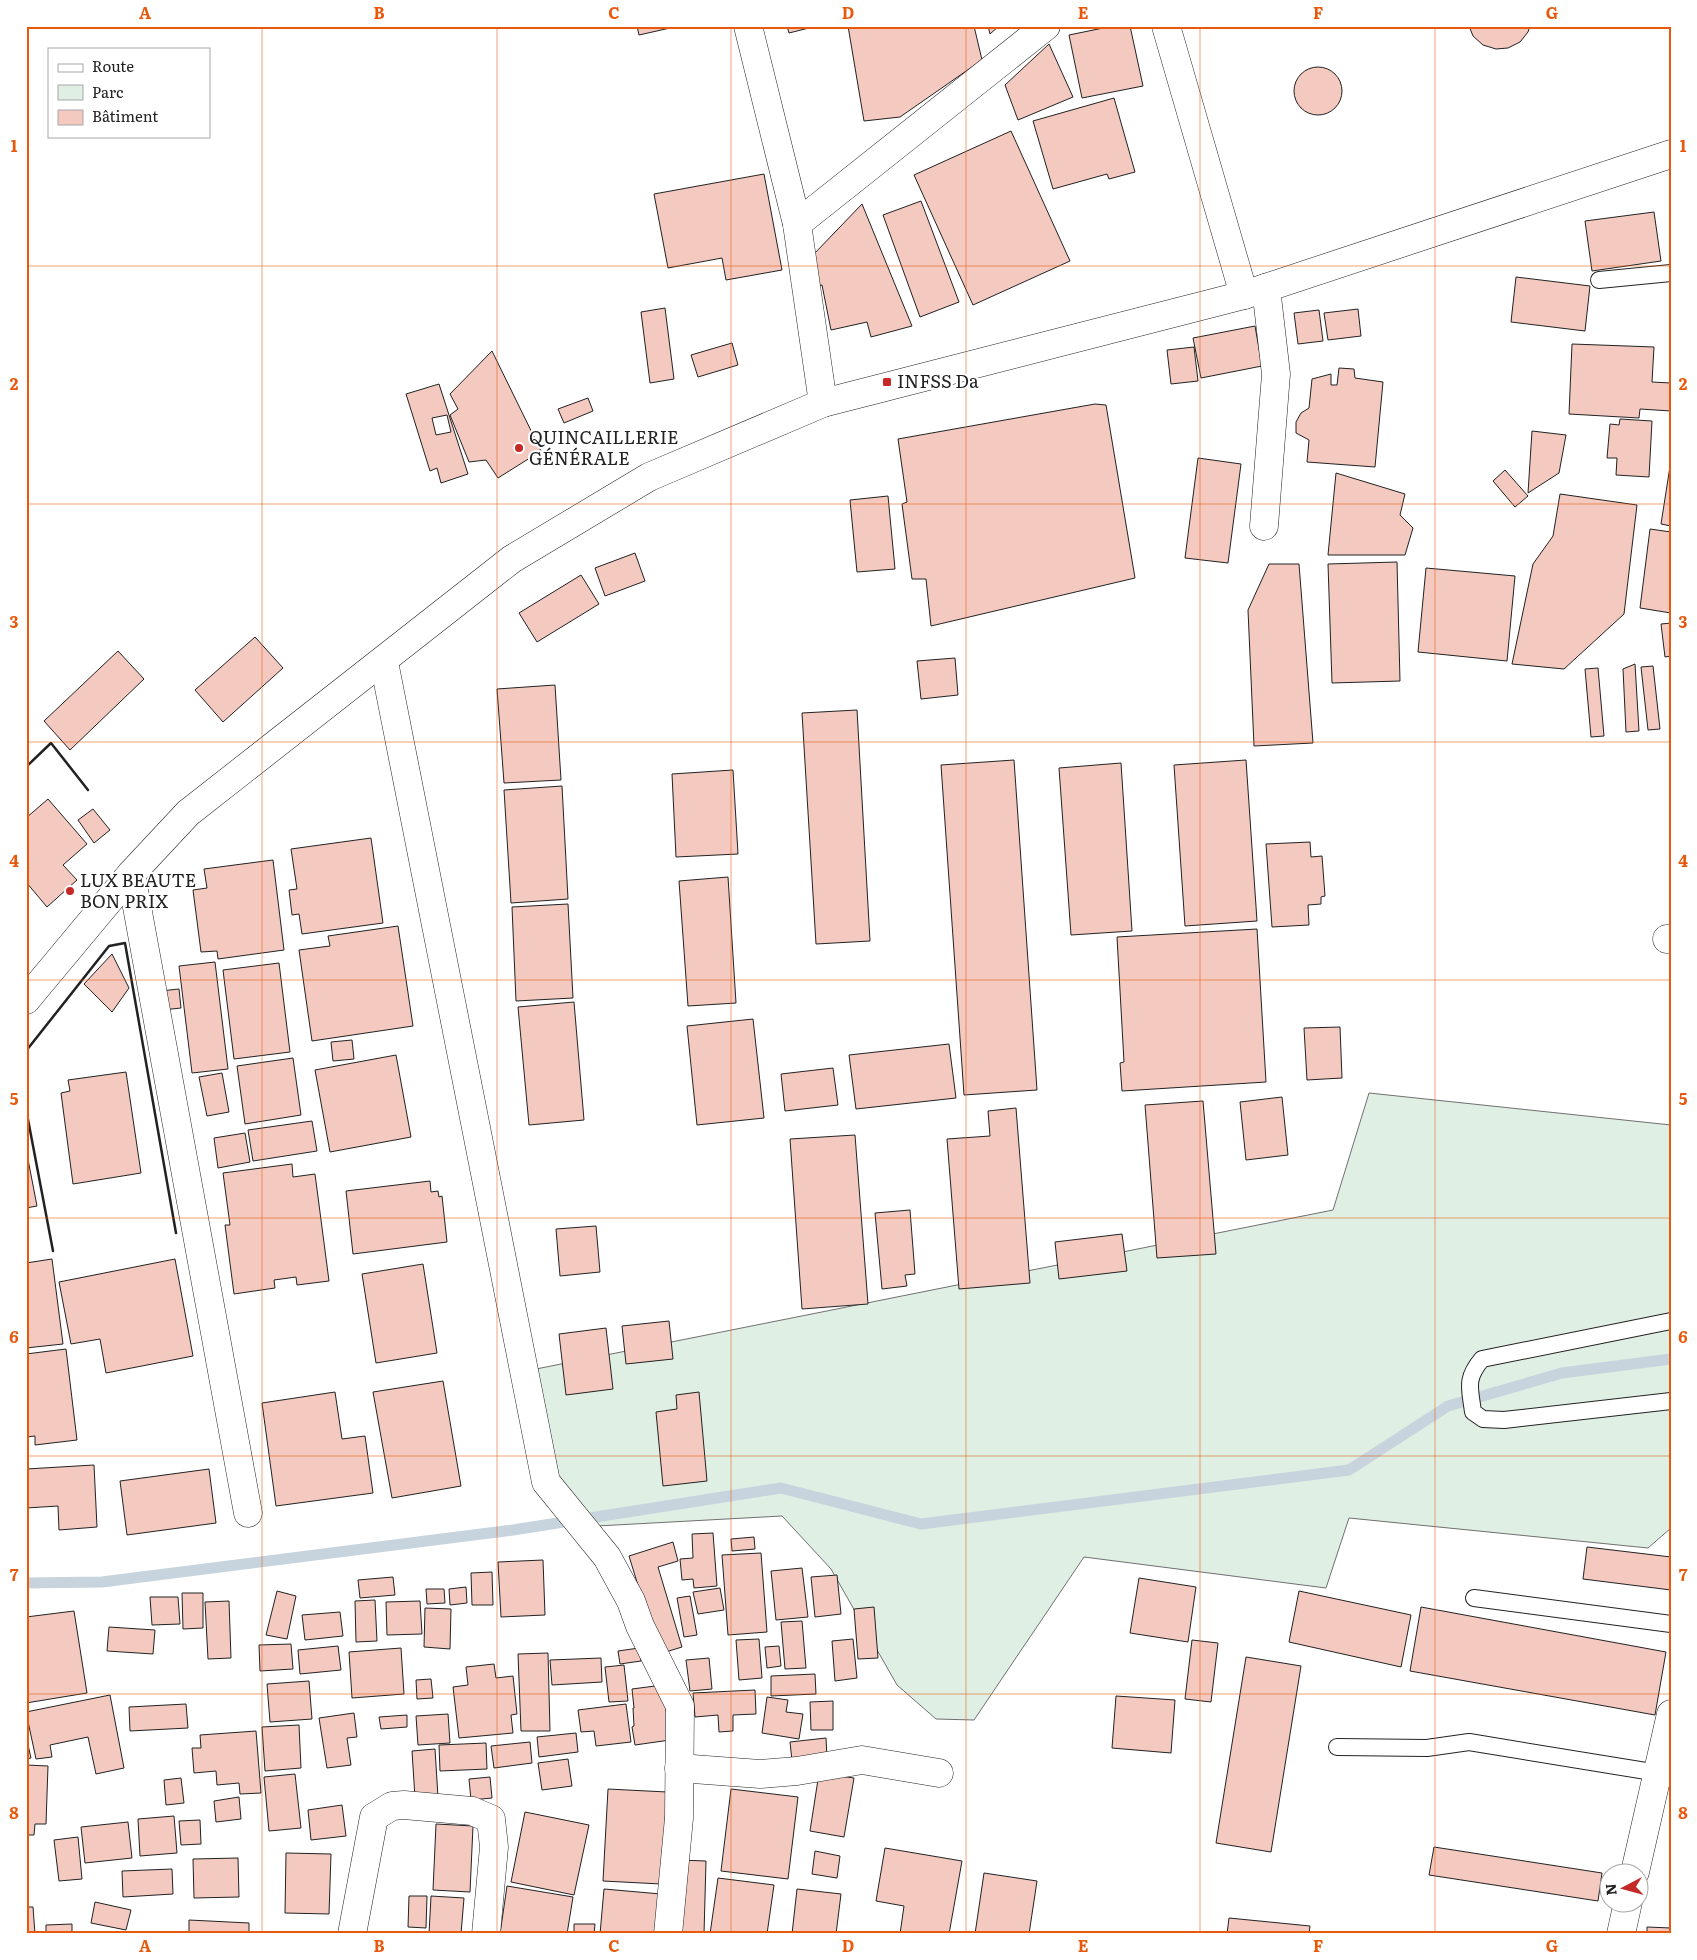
<svg xmlns="http://www.w3.org/2000/svg" width="1697" height="1960" viewBox="0 0 1697 1960" font-family="Literata,serif">
  <style>
    .green { fill: #e0efe3; stroke: #6f6f6f }
    .lines { fill: none; stroke-linecap: round; stroke-linejoin: round }
    .stream { stroke: #c7d3dd; stroke-width: 11 }
    .building { fill: #f3c9c0; stroke: #222; fill-rule: evenodd }
    .lane-casing { stroke: #222; stroke-width: 18 }
    .street-casing { stroke: #222; stroke-width: 29 }
    .secondary-casing { stroke: #222; stroke-width: 29 }
    .lane { stroke: #fff; stroke-width: 16 }
    .street { stroke: #fff; stroke-width: 28 }
    .secondary { stroke: #fff; stroke-width: 28 }
    .wall { stroke: #222; stroke-width: 2.5 }
    .grid { fill: none; stroke: #e8590c; stroke-width: 1; stroke-opacity: 0.55 }
    .poi-dot { fill: #c62828; stroke: #fff; stroke-width: 2 }
    .labels { text-anchor: middle; stroke-width: 4; stroke-linejoin: round; paint-order: stroke }
    .poi-label { font-size: 18px; fill: #222; stroke: #fff; text-anchor: start }
    .neatline { fill: none; stroke: #e8590c; stroke-width: 2 }
    .grid-label { font-size: 16px; text-anchor: middle; font-weight: bold; fill: #e8590c }
  </style>
  <rect width="100%" height="100%" fill="#fff"/>
  <path class="green" d="M1369,1093L1671,1125V1528L1648,1548L1349,1518L1326,1588L1084,1557L974,1720L936,1719L897,1685L831,1569L782,1516L597,1526L542,1483L521,1372L1333,1210Z"/>
  <g class="lines">
    <path class="stream" d="M26,1583L102,1582L513,1530L781,1488L921,1524L1349,1470L1448,1406L1562,1373L1671,1359"/>
  </g>
  <g class="building">
    <path d="M637,26H679L639,35Z"/>
    <path d="M787,26H813V27L789,33Z"/>
    <path d="M848,26H974L982,60L900,117L864,121Z"/>
    <path d="M988,26H999L990,34Z"/>
    <path d="M1113,26H1130L1143,86L1082,98L1069,35Z"/>
    <path d="M1469,26H1530L1528,32L1520,42L1508,48L1496,49L1483,45L1473,36Z"/>
    <path d="M1049,44L1073,97L1018,120L1005,85Z"/>
    <circle cx="1318" cy="91" r="24"/>
    <path d="M1114,98L1135,172L1109,179L1107,174L1053,189L1033,121Z"/>
    <path d="M1011,131L1070,261L973,305L914,175Z"/>
    <path d="M764,174L782,270L726,280L722,258L668,268L654,194Z"/>
    <path d="M921,201L959,302L920,317L883,215Z"/>
    <path d="M862,204L912,326L871,337L867,322L831,330L822,285L818,286L813,255Z"/>
    <path d="M1654,212L1661,261L1592,271L1585,221Z"/>
    <path d="M1516,277L1590,286L1585,331L1511,322Z"/>
    <path d="M665,308L674,379L650,383L641,312Z"/>
    <path d="M1358,309L1361,336L1328,340L1324,313Z"/>
    <path d="M1319,310L1323,341L1298,344L1294,313Z"/>
    <path d="M1255,326L1262,366L1201,378L1193,338Z"/>
    <path d="M732,343L738,365L698,377L691,355Z"/>
    <path d="M1572,344L1654,347L1652,382L1671,383V411L1640,409L1639,418L1569,414Z"/>
    <path d="M1194,347L1198,381L1171,384L1167,350Z"/>
    <path d="M492,351L541,451L498,478L486,460L469,462L450,415L458,409L450,394Z"/>
    <path d="M1339,368L1354,369L1355,378L1383,382L1375,467L1307,462L1309,440L1296,433V422L1301,413L1309,408L1312,379L1331,374V385H1337Z"/>
    <path d="M439,384L468,474L441,483L437,468L430,471L406,394ZM447,415L451,432L436,435L432,418Z"/>
    <path d="M588,398L593,411L564,423L558,409Z"/>
    <path d="M1095,404L1106,405L1135,578L931,626L926,579H912L902,504L907,502L898,439Z"/>
    <path d="M1620,419L1652,421L1649,477L1616,475L1617,458H1607L1610,424L1619,425Z"/>
    <path d="M1532,431L1566,435L1559,473L1528,493Z"/>
    <path d="M1198,458L1241,464L1228,563L1185,558Z"/>
    <path d="M1671,460V526L1661,524Z"/>
    <path d="M1505,470L1528,496L1515,507L1493,481Z"/>
    <path d="M1336,473L1405,494L1400,515L1413,528L1405,555H1328Z"/>
    <path d="M1560,494L1637,505L1624,614L1564,669L1512,664L1533,564L1553,536Z"/>
    <path d="M888,496L895,569L857,572L850,500Z"/>
    <path d="M1650,529L1671,532V613L1640,608Z"/>
    <path d="M635,553L645,581L605,596L595,568Z"/>
    <path d="M1397,562L1400,681L1332,683L1328,564Z"/>
    <path d="M1269,564H1299L1313,743L1254,746L1248,610Z"/>
    <path d="M1426,568L1515,576L1507,661L1418,652Z"/>
    <path d="M581,575L599,604L537,642L519,613Z"/>
    <path d="M1671,623V656L1665,657L1661,624Z"/>
    <path d="M255,637L283,668L223,722L195,690Z"/>
    <path d="M118,651L144,679L70,750L44,721Z"/>
    <path d="M955,658L958,695L921,699L917,661Z"/>
    <path d="M1635,664L1639,731L1626,732L1623,669Z"/>
    <path d="M1653,666L1660,729L1648,730L1641,667Z"/>
    <path d="M1598,668L1604,736L1591,737L1585,669Z"/>
    <path d="M555,685L561,780L504,783L497,689Z"/>
    <path d="M857,710L870,941L816,944L802,713Z"/>
    <path d="M1014,760L1037,1090L964,1095L941,765Z"/>
    <path d="M1246,760L1257,921L1185,926L1174,765Z"/>
    <path d="M1121,763L1132,931L1071,935L1059,768Z"/>
    <path d="M733,770L738,854L676,857L672,774Z"/>
    <path d="M562,786L568,899L511,903L504,790Z"/>
    <path d="M48,799L87,844L63,865L77,880L47,907L26,882V818Z"/>
    <path d="M93,809L110,830L94,843L78,820Z"/>
    <path d="M371,838L383,923L302,934L299,914L292,915L289,890L297,889L291,849Z"/>
    <path d="M1310,842L1311,857L1322,856L1325,896L1321,897V904L1308,905L1309,925L1272,927L1266,844Z"/>
    <path d="M273,860L284,950L218,959L217,951L201,952L193,890L207,888L204,869Z"/>
    <path d="M728,877L736,1003L688,1006L679,881Z"/>
    <path d="M568,904L573,998L516,1001L512,907Z"/>
    <path d="M398,926L413,1026L312,1041L299,950L330,946L328,936Z"/>
    <path d="M1257,929L1266,1082L1122,1091L1120,1063L1124,1062L1117,937Z"/>
    <path d="M112,954L129,988L112,1012L84,984Z"/>
    <path d="M215,962L228,1069L192,1073L179,966Z"/>
    <path d="M279,963L290,1052L234,1059L223,970Z"/>
    <path d="M179,989L181,1008L162,1010L160,991Z"/>
    <path d="M574,1002L584,1120L529,1125L518,1007Z"/>
    <path d="M753,1019L764,1118L697,1125L687,1026Z"/>
    <path d="M1340,1027L1342,1078L1307,1080L1304,1028Z"/>
    <path d="M352,1040L354,1059L333,1061L331,1042Z"/>
    <path d="M949,1044L956,1098L856,1109L849,1055Z"/>
    <path d="M396,1055L411,1137L330,1152L315,1070Z"/>
    <path d="M293,1058L301,1115L245,1124L237,1066Z"/>
    <path d="M833,1068L838,1105L785,1111L781,1074Z"/>
    <path d="M126,1072L141,1173L73,1184L61,1093L70,1091L68,1080Z"/>
    <path d="M222,1073L229,1112L207,1116L199,1077Z"/>
    <path d="M1282,1097L1288,1155L1246,1160L1240,1102Z"/>
    <path d="M1203,1101L1216,1254L1157,1258L1145,1105Z"/>
    <path d="M1016,1108L1030,1283L959,1289L947,1139L990,1136L988,1111Z"/>
    <path d="M312,1121L317,1151L253,1161L248,1130Z"/>
    <path d="M245,1133L250,1162L218,1168L214,1138Z"/>
    <path d="M855,1135L868,1304L802,1309L790,1139Z"/>
    <path d="M26,1149L37,1206L26,1208Z"/>
    <path d="M292,1164L293,1177L315,1174L329,1281L297,1285L296,1277L274,1280L275,1288L234,1294L225,1225H230L223,1173Z"/>
    <path d="M430,1181L431,1192L438,1191L439,1197L442,1196L447,1242L353,1254L346,1191Z"/>
    <path d="M910,1210L915,1274L905,1275L907,1286L882,1289L875,1213Z"/>
    <path d="M596,1226L600,1272L560,1276L556,1229Z"/>
    <path d="M1122,1234L1127,1271L1059,1279L1055,1242Z"/>
    <path d="M52,1259L63,1344L26,1348V1263Z"/>
    <path d="M175,1259L193,1356L106,1373L100,1339L71,1344L59,1282Z"/>
    <path d="M423,1264L437,1353L376,1363L362,1274Z"/>
    <path d="M669,1321L673,1359L626,1364L622,1326Z"/>
    <path d="M606,1328L613,1389L566,1395L559,1334Z"/>
    <path d="M66,1349L77,1440L35,1445V1436L26,1437V1354Z"/>
    <path d="M443,1381L461,1486L392,1498L373,1392Z"/>
    <path d="M335,1392L342,1439L365,1436L373,1493L276,1506L262,1403Z"/>
    <path d="M699,1392L707,1481L663,1486L656,1412L677,1409L676,1395Z"/>
    <path d="M94,1465L97,1527L59,1530L58,1506L26,1508V1469Z"/>
    <path d="M209,1469L216,1523L127,1535L120,1481Z"/>
    <path d="M713,1533L717,1586L694,1588L693,1579L682,1580L680,1559L693,1558L692,1534Z"/>
    <path d="M754,1537L755,1549L732,1551L731,1539Z"/>
    <path d="M673,1542L678,1561L658,1567L682,1647L659,1654L629,1556Z"/>
    <path d="M1587,1547L1671,1557V1590L1583,1579Z"/>
    <path d="M761,1553L767,1632L728,1635L722,1555Z"/>
    <path d="M543,1560L545,1615L501,1617L498,1562Z"/>
    <path d="M802,1568L808,1617L776,1620L771,1571Z"/>
    <path d="M492,1572L493,1605H472L471,1573Z"/>
    <path d="M837,1575L841,1614L815,1617L811,1577Z"/>
    <path d="M393,1577L395,1595L360,1598L358,1580Z"/>
    <path d="M1139,1578L1196,1587L1188,1642L1130,1633Z"/>
    <path d="M466,1587L467,1603L450,1605L449,1589Z"/>
    <path d="M720,1588L724,1610L698,1614L693,1592Z"/>
    <path d="M426,1589H444L445,1603L427,1604Z"/>
    <path d="M277,1591L296,1596L287,1639L266,1635Z"/>
    <path d="M1299,1591L1411,1615L1401,1667L1289,1642Z"/>
    <path d="M182,1593H203V1628L183,1629Z"/>
    <path d="M690,1596L697,1635L684,1637L677,1598Z"/>
    <path d="M150,1597H178L180,1624L152,1625Z"/>
    <path d="M375,1600L377,1641L356,1642L355,1601Z"/>
    <path d="M229,1601L231,1658L208,1659L205,1602Z"/>
    <path d="M420,1601L422,1634L387,1635L386,1602Z"/>
    <path d="M874,1607L878,1658L858,1659L854,1609Z"/>
    <path d="M1421,1607L1666,1652L1655,1715L1410,1671Z"/>
    <path d="M425,1608L451,1609L450,1649L424,1647Z"/>
    <path d="M74,1611L87,1693L26,1703V1617Z"/>
    <path d="M340,1612L343,1636L305,1640L302,1615Z"/>
    <path d="M802,1621L806,1668L785,1669L781,1622Z"/>
    <path d="M109,1627L155,1630L153,1654L107,1651Z"/>
    <path d="M759,1639L762,1678L739,1680L736,1640Z"/>
    <path d="M853,1639L857,1678L835,1681L832,1641Z"/>
    <path d="M1192,1640L1218,1643L1211,1702L1185,1699Z"/>
    <path d="M291,1644L293,1669L260,1671L259,1645Z"/>
    <path d="M338,1646L341,1670L300,1674L298,1650Z"/>
    <path d="M779,1646L781,1666L767,1668L765,1647Z"/>
    <path d="M401,1648L404,1694L352,1698L349,1652Z"/>
    <path d="M639,1648L641,1661L620,1664L618,1651Z"/>
    <path d="M548,1653L550,1731H521L518,1654Z"/>
    <path d="M1246,1657L1301,1666L1271,1852L1216,1843Z"/>
    <path d="M601,1658L602,1682L552,1685L550,1660Z"/>
    <path d="M709,1658L712,1689L690,1691L686,1660Z"/>
    <path d="M494,1664L496,1678L513,1676L517,1714L511,1715L513,1733L459,1738L453,1687L468,1685L466,1667Z"/>
    <path d="M624,1665L628,1701L609,1702L605,1667Z"/>
    <path d="M815,1674L816,1694L771,1696V1676Z"/>
    <path d="M431,1679L433,1698L417,1699L416,1680Z"/>
    <path d="M309,1681L312,1719L270,1722L267,1684Z"/>
    <path d="M663,1685L670,1740L635,1745L632,1727L634,1726L633,1708H634L632,1689Z"/>
    <path d="M755,1690L756,1714L733,1715V1731L719,1732L718,1715L695,1717L693,1693Z"/>
    <path d="M110,1695L124,1768L96,1774L88,1737L50,1745L52,1757L36,1759L26,1712Z"/>
    <path d="M1116,1696L1175,1700L1171,1753L1112,1748Z"/>
    <path d="M767,1697L788,1700L786,1712L803,1714L799,1739L762,1733Z"/>
    <path d="M833,1701V1730H811L810,1702Z"/>
    <path d="M186,1704L188,1728L130,1731L129,1707Z"/>
    <path d="M626,1704L631,1742L596,1746L594,1731L581,1732L578,1710Z"/>
    <path d="M354,1713L357,1737L347,1738L351,1765L327,1768L319,1718Z"/>
    <path d="M448,1714L450,1743L418,1745L416,1716Z"/>
    <path d="M407,1715V1727L381,1729L379,1717Z"/>
    <path d="M299,1725L301,1768L265,1771L262,1727Z"/>
    <path d="M256,1731L261,1793L240,1794L239,1783L217,1785L216,1771L194,1773L192,1748H201L200,1735Z"/>
    <path d="M576,1733L578,1752L539,1757L537,1737Z"/>
    <path d="M26,1736L31,1758L26,1759Z"/>
    <path d="M826,1738L827,1758L792,1761L790,1742Z"/>
    <path d="M530,1742L532,1763L494,1768L491,1746Z"/>
    <path d="M486,1743L487,1769L440,1771L439,1745Z"/>
    <path d="M435,1749L438,1797L415,1798L412,1751Z"/>
    <path d="M568,1759L572,1786L542,1790L538,1763Z"/>
    <path d="M26,1765L48,1766L46,1824H35L34,1835H26Z"/>
    <path d="M819,1773L854,1778L844,1837L810,1831Z"/>
    <path d="M295,1774L301,1828L269,1831L264,1777Z"/>
    <path d="M490,1777L492,1798L471,1800L469,1779Z"/>
    <path d="M181,1778L184,1803L166,1805L164,1780Z"/>
    <path d="M608,1789L667,1792L661,1884L603,1881Z"/>
    <path d="M731,1789L798,1797L788,1879L721,1871Z"/>
    <path d="M239,1797L241,1819L216,1822L214,1801Z"/>
    <path d="M342,1805L346,1836L311,1840L308,1810Z"/>
    <path d="M525,1812L589,1825L574,1895L511,1882Z"/>
    <path d="M174,1816L177,1853L140,1856L138,1819Z"/>
    <path d="M200,1820L201,1844L181,1845L179,1821Z"/>
    <path d="M128,1822L132,1858L85,1863L81,1827Z"/>
    <path d="M436,1824L473,1826L470,1892L433,1890Z"/>
    <path d="M78,1837L82,1879L59,1881L54,1840Z"/>
    <path d="M1434,1847L1602,1873L1598,1901L1429,1875Z"/>
    <path d="M885,1848L962,1861L949,1934H900L904,1906L876,1901Z"/>
    <path d="M815,1851L840,1856L837,1878L812,1874Z"/>
    <path d="M286,1853L331,1854L329,1914L285,1913Z"/>
    <path d="M238,1858L239,1897L194,1898L193,1859Z"/>
    <path d="M680,1860L706,1861L704,1934H677Z"/>
    <path d="M172,1869L173,1894L123,1897L122,1871Z"/>
    <path d="M984,1873L1037,1881L1029,1934H975Z"/>
    <path d="M718,1878L774,1885L767,1934H710Z"/>
    <path d="M507,1886L573,1897L567,1934H500Z"/>
    <path d="M604,1889L661,1894L658,1934H600Z"/>
    <path d="M797,1889L841,1894L836,1934H792Z"/>
    <path d="M409,1896H427L426,1928L408,1927Z"/>
    <path d="M431,1896L464,1898L461,1934H429Z"/>
    <path d="M95,1902L131,1910L126,1930L91,1923Z"/>
    <path d="M26,1907H33L35,1934H26Z"/>
    <path d="M1229,1918L1310,1926L1309,1934H1227Z"/>
    <path d="M189,1920L249,1923V1934H189Z"/>
    <path d="M72,1924V1934H46V1925Z"/>
    <path d="M574,1924H595L594,1934H574Z"/>
    <path d="M1647,1927L1671,1928V1934H1647Z"/>
  </g>
  <g class="lines">
    <g class="lane-casing">
      <g id="lane">
        <path d="M1599,280L1671,273"/>
        <path d="M1671,1321L1482,1359C1465,1379 1470,1388 1473,1412L1483,1419L1504,1420L1671,1401"/>
        <path d="M1474,1598L1671,1624"/>
        <path d="M1337,1747L1427,1748L1469,1742L1658,1773"/>
      </g>
    </g>
    <g class="street-casing">
      <g id="street">
        <path d="M748,26L797,224L823,403"/>
        <path d="M1166,26L1244,295"/>
        <path d="M797,224L1046,26"/>
        <path d="M1264,526L1276,374L1266,288"/>
        <path d="M384,662L546,1482L607,1557L631,1601L640,1626L680,1706L679,1818L668,1934"/>
        <path d="M131,874L248,1513"/>
        <path d="M1667,939H1671"/>
        <path d="M679,1768L760,1774L797,1771L862,1760L939,1773"/>
        <path d="M1635,1872L1671,1714"/>
        <path d="M352,1934L374,1817L392,1806L404,1805L472,1811L491,1819L494,1847L486,1934"/>
        <path d="M1621,1934L1628,1902"/>
      </g>
    </g>
    <g class="secondary-casing">
      <path id="secondary" d="M26,1000L131,874L188,813L512,559L649,477L823,403L1244,295L1671,154"/>
    </g>
    <use href="#lane" class="lane"/>
    <use href="#street" class="street"/>
    <use href="#secondary" class="secondary"/>
    <g class="wall">
      <path d="M26,767L51,743L88,790"/>
      <path d="M26,1051L109,946L125,943L176,1233"/>
      <path d="M26,1109L53,1251"/>
    </g>
  </g>
  <path class="grid" d="M262,26V1934M497,26V1934M731,26V1934M966,26V1934M1200,26V1934M1435,26V1934M26,266H1671M26,504H1671M26,742H1671M26,980H1671M26,1218H1671M26,1456H1671M26,1694H1671"/>
  <g class="poi-dot">
    <rect x="882" y="377" width="10" height="10" rx="2.5"/>
    <circle cx="519" cy="448" r="5"/>
    <circle cx="70" cy="891" r="5"/>
  </g>
  <g class="labels">
    <g class="poi-label">
      <text x="897" y="388">INFSS Da</text>
      <text x="529" y="444">QUINCAILLERIE<tspan x="529" dy="21">GÉNÉRALE</tspan></text>
      <text x="80" y="887">LUX BEAUTE<tspan x="80" dy="21">BON PRIX</tspan></text>
    </g>
  </g>
  <rect width="1697" height="1960" fill="none" stroke="#ffffff" stroke-width="55"/>
  <rect x="48" y="48" width="162" height="90" fill="#ffffff" stroke="#a7a7a7"/>
  <rect x="58" y="64" width="25" height="8" fill="#ffffff" stroke="#a7a7a7"/>
  <text x="92" y="72" font-size="15" fill="#222222">Route</text>
  <rect x="58" y="85" width="25" height="15" fill="#e0efe3" stroke="#a7a7a7"/>
  <text x="92" y="98" font-size="15" fill="#222222">Parc</text>
  <rect x="58" y="110" width="25" height="15" fill="#f3c9c0" stroke="#a7a7a7"/>
  <text x="92" y="122" font-size="15" fill="#222222">Bâtiment</text>
  <g transform="translate(1624 1888) rotate(264)"><circle r="24" fill="#ffffff" stroke="#a7a7a7"/>
  <path d="M0-4L9 19L0 12L-9 19Z" fill="#c62828"/>
  <text y="-8" font-size="14" font-weight="bold" text-anchor="middle" fill="#222222">N</text>
  </g>
  <rect x="28" y="28" width="1642" height="1904" class="neatline"/>
  <g class="grid-label">
    <text x="145" y="19">A</text>
    <text x="379" y="19">B</text>
    <text x="614" y="19">C</text>
    <text x="848" y="19">D</text>
    <text x="1083" y="19">E</text>
    <text x="1318" y="19">F</text>
    <text x="1552" y="19">G</text>
    <text x="14" y="152">1</text>
    <text x="1683" y="152">1</text>
    <text x="14" y="390">2</text>
    <text x="1683" y="390">2</text>
    <text x="14" y="628">3</text>
    <text x="1683" y="628">3</text>
    <text x="14" y="867">4</text>
    <text x="1683" y="867">4</text>
    <text x="14" y="1105">5</text>
    <text x="1683" y="1105">5</text>
    <text x="14" y="1343">6</text>
    <text x="1683" y="1343">6</text>
    <text x="14" y="1581">7</text>
    <text x="1683" y="1581">7</text>
    <text x="14" y="1819">8</text>
    <text x="1683" y="1819">8</text>
    <text x="145" y="1952">A</text>
    <text x="379" y="1952">B</text>
    <text x="614" y="1952">C</text>
    <text x="848" y="1952">D</text>
    <text x="1083" y="1952">E</text>
    <text x="1318" y="1952">F</text>
    <text x="1552" y="1952">G</text>
  </g>
</svg>
